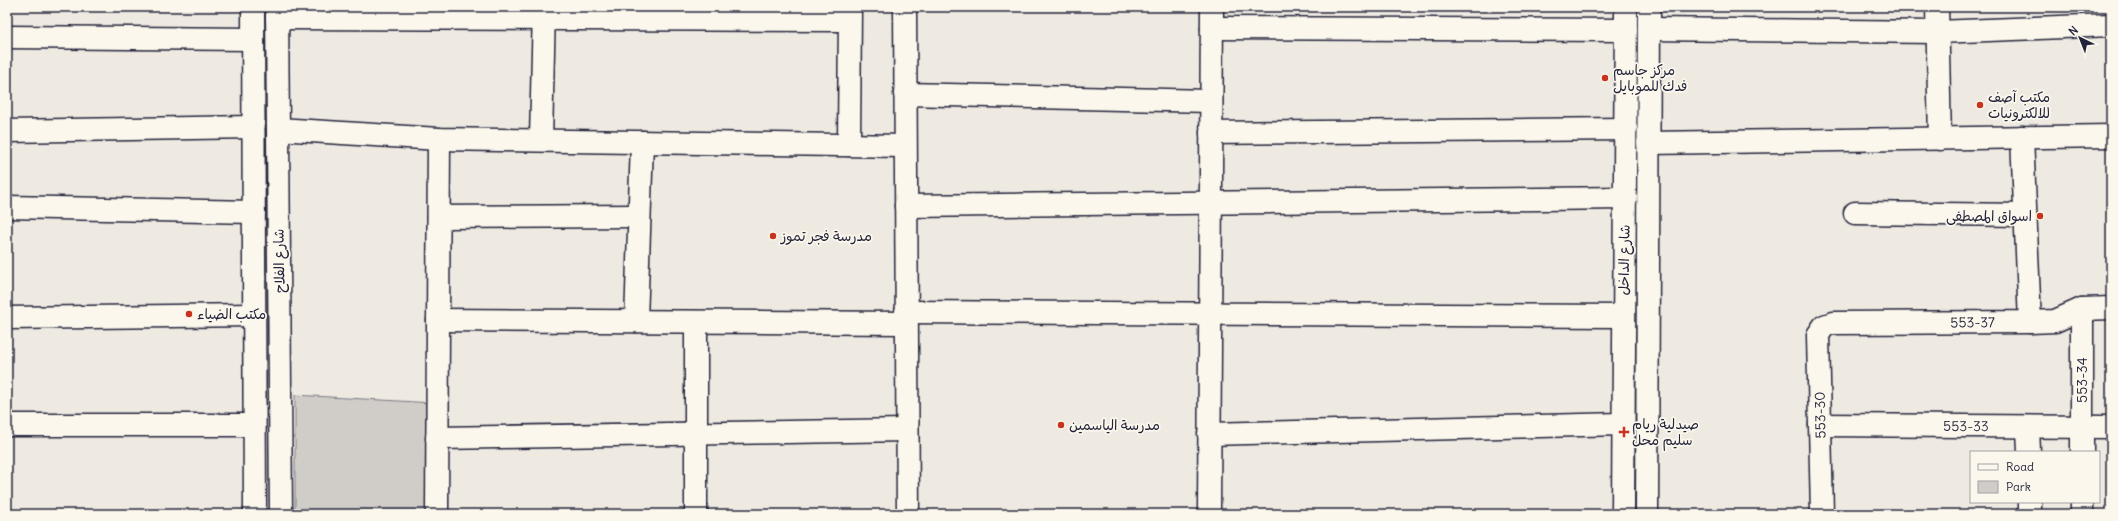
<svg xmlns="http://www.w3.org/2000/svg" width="2118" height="521" viewBox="0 0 2118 521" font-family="Delius,'Playpen Sans Arabic',sans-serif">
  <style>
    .green { fill: #d0cdc9; stroke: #797882 }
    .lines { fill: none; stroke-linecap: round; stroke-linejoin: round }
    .minor-casing { stroke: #22223b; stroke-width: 25 }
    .major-casing { stroke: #22223b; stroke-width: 25 }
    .minor { stroke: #fbf7ec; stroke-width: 22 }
    .major { stroke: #fbf7ec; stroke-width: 22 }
    .poi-dot { fill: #c8321e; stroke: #fbf7ec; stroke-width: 1.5 }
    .labels { text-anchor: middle; stroke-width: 3.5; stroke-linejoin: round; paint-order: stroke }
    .poi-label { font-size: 14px; fill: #22223b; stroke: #fbf7ec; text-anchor: start }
    .street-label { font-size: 14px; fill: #22223b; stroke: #fbf7ec }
  </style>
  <rect width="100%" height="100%" fill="#eeeae2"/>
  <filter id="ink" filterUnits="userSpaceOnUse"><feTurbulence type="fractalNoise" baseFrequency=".025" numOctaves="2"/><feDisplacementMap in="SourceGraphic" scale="8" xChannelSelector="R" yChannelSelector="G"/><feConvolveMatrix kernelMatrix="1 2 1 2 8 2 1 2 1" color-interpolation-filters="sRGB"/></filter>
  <g filter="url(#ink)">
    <path class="green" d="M295,395L433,403L430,514H295Z"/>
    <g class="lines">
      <g class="minor-casing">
        <g id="minor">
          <path d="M905,7L908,514"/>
          <path d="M1937,7L1940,139"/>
          <path d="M277,18L849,20"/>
          <path d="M1212,28L1626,30"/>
          <path d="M1649,29L1937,32L2111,25"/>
          <path d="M7,37L253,39"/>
          <path d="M905,94L1211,101"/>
          <path d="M278,129L439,139L905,146"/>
          <path d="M7,131L253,127"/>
          <path d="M1211,133L1626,129"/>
          <path d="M2022,137L2030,322"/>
          <path d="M541,140L544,7"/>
          <path d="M1648,143L2111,136"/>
          <path d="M849,145L850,7"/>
          <path d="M906,206L1626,198"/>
          <path d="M7,207L254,212"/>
          <path d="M1855,213L2025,215"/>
          <path d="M439,217L639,216"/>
          <path d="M906,312L1623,316"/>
          <path d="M7,318L254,315"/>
          <path d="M438,320L906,323"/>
          <path d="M636,321L642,142"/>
          <path d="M696,322V514"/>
          <path d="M7,425H254"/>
          <path id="s1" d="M1820,425L2111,427"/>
          <path d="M2028,427L2029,452"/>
          <path d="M1209,434L1623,424"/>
          <path d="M437,438L907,430"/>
          <path d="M2082,452V309"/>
          <path d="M2030,502V514"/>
          <path d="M437,514L439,139"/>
          <path d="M1209,514L1212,7"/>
          <path id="s2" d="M1822,514L1818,335L1824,326L1833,323L2030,322L2055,321L2082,309L2111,308"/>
          <path d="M2082,514V502"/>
        </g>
      </g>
      <g class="major-casing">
        <g id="major">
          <path d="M253,7L255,514"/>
          <path d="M277,7L281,514"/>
          <path d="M1623,514L1626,7"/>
          <path d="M1647,514L1649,7"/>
        </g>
      </g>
      <use href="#minor" class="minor"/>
      <use href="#major" class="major"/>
    </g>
  </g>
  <g class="poi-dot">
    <circle cx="1605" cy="78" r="4"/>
    <circle cx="1980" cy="105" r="4"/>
    <circle cx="2040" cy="216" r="4"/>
    <circle cx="773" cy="236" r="4"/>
    <circle cx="189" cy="314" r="4"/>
    <circle cx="1061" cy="425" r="4"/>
    <path d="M1622 426h4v4h4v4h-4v4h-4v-4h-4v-4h4z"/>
  </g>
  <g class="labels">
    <g class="poi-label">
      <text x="1613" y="75">مركز جاسم<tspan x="1613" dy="16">فدك للموبايل</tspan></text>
      <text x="1988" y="102">مكتب آصف<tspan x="1988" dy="16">للالكترونيات</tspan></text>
      <text x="2032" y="221" text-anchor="end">اسواق المصطفى</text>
      <text x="781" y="241">مدرسة فجر تموز</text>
      <text x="197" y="319">مكتب الضياء</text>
      <text x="1632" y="429">صيدلية ريام<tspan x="1632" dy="16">سليم محل</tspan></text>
      <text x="1069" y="430">مدرسة الياسمين</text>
    </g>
    <g class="street-label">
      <text transform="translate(1624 260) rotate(-89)" y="5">شارع الداخل</text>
      <text transform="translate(279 261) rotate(-91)" y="5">شارع الفلاح</text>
      <text dy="5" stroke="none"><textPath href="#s2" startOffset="339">553-37</textPath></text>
      <text transform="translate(2082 380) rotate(-90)" y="5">553-34</text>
      <text transform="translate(1820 415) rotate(-91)" y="5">553-30</text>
      <text dy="5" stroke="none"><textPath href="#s1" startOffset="146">553-33</textPath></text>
    </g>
  </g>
  <rect width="2118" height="521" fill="none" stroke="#fbf7ec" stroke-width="24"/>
  <rect x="12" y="12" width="2094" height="497" fill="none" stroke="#22223b" stroke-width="1.5" filter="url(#ink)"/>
  <rect x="1970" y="451" width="130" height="52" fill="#fbf7ec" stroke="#a4a2a5"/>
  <rect x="1978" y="464" width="20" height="6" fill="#fbf7ec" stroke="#a4a2a5"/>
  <text x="2006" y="471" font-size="12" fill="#22223b">Road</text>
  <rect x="1978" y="481" width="20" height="12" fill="#d0cdc9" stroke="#a4a2a5"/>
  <text x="2006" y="491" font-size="12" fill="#22223b">Park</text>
  <g transform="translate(2080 38) rotate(317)" stroke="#fbf7ec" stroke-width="3" paint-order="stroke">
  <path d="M0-3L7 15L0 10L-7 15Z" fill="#22223b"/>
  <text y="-6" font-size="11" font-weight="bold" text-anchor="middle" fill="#22223b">N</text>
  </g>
</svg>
